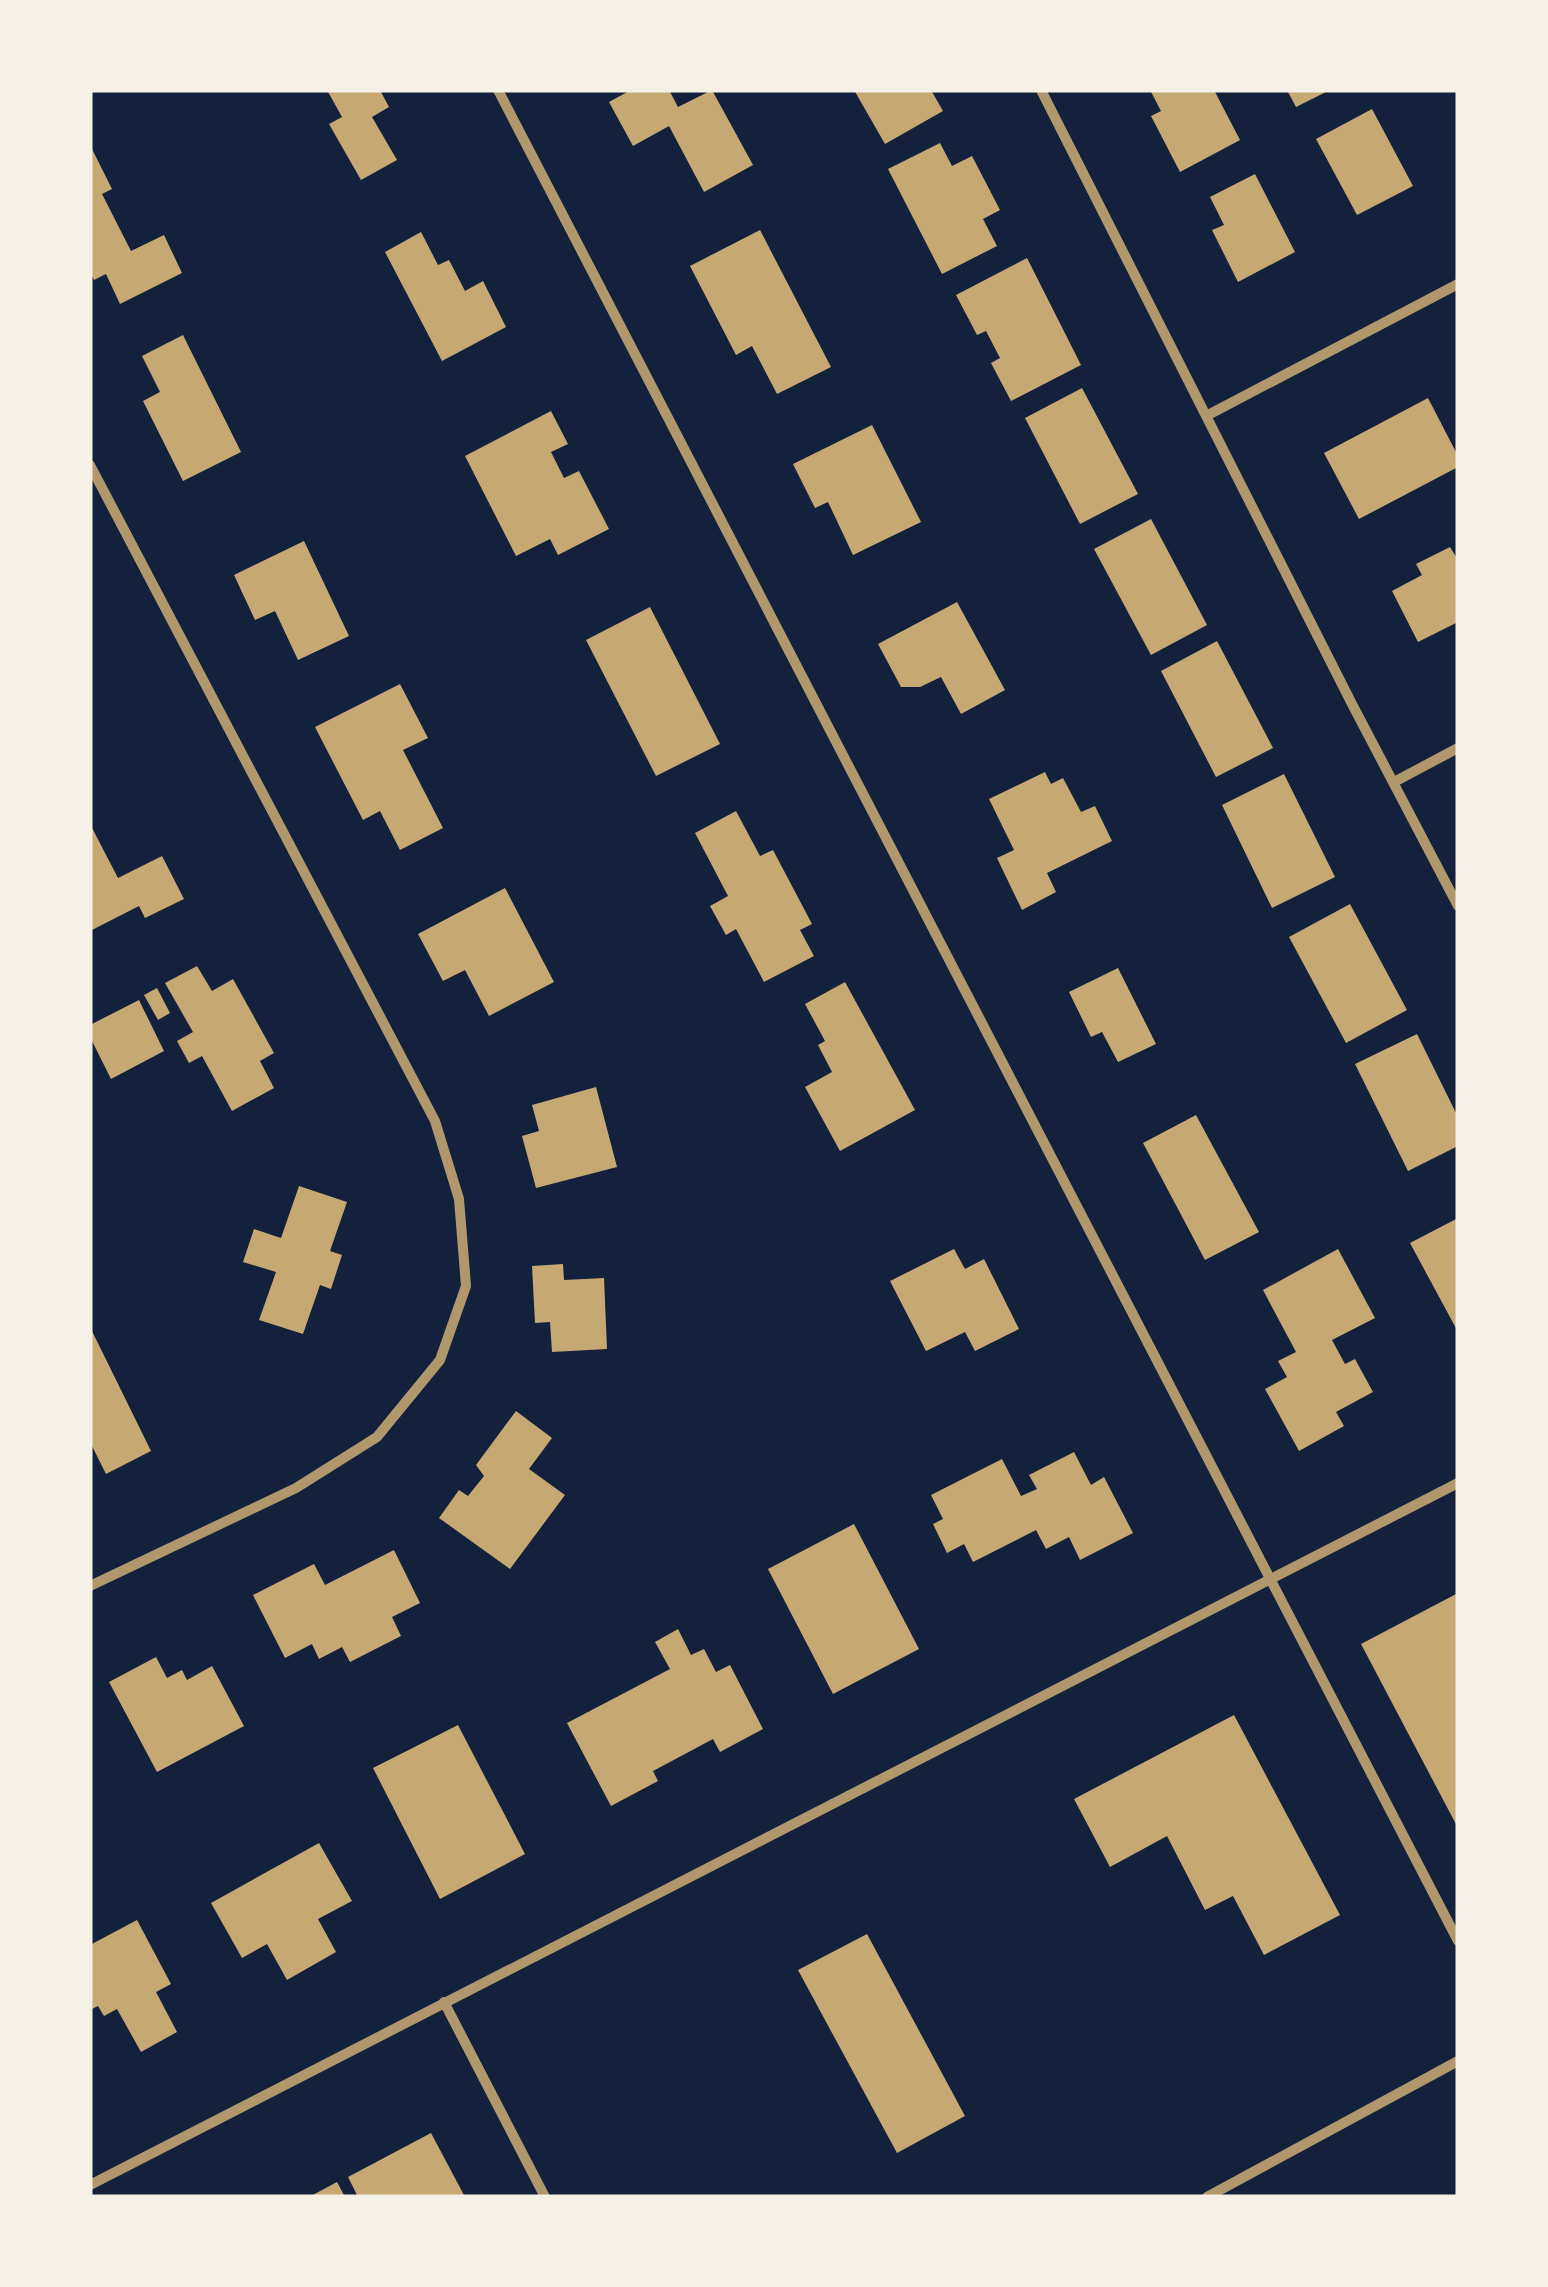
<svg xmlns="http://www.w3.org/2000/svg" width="1548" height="2287" viewBox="0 0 1548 2287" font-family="'PT Sans',sans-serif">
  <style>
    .building { fill: #c6a872 }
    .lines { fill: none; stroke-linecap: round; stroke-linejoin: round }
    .minor { stroke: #b1986c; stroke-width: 10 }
  </style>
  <rect width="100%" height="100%" fill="#14213d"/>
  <g class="building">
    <path d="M327,90H380L389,107L372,117L397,160L361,180L329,124L342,117Z"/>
    <path d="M631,90H669L678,107L712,90L753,165L704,192L669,126L633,146L609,102Z"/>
    <path d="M854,90H931L943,111L885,144Z"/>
    <path d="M1150,90H1214L1240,140L1180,172L1151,116L1161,111Z"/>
    <path d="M1287,90H1330L1296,107Z"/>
    <path d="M1372,109L1413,186L1357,215L1316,139Z"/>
    <path d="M940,143L952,166L972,156L1000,210L983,219L997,246L942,274L888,169Z"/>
    <path d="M90,145L112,189L102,194L131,251L164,235L182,273L120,304L106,274L94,280L90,272Z"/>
    <path d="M1255,174L1295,252L1238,282L1212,230L1224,225L1210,197Z"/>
    <path d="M760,230L831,367L777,394L752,346L736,355L690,266Z"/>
    <path d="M421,232L438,265L449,260L465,291L483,281L506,327L442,361L385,252Z"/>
    <path d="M1027,258L1081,365L1011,401L991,363L1000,358L986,331L977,335L956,295Z"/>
    <path d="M183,335L241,452L183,481L143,401L160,392L142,356Z"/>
    <path d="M1082,388L1138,494L1080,524L1025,418Z"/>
    <path d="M1428,398L1458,456V467L1359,519L1324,453Z"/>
    <path d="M551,411L568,444L551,452L564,478L579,471L609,529L558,555L550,539L516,556L465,456Z"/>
    <path d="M872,425L921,522L853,555L828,502L815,508L793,464Z"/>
    <path d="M1151,519L1207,625L1151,655L1094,549Z"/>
    <path d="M304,541L349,636L298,660L275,611L255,620L234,575Z"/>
    <path d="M1450,547L1458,560V622L1418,642L1392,591L1422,575L1416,564Z"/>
    <path d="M957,602L1005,690L961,714L941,677L920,687H901L878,644Z"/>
    <path d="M650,607L720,744L656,776L586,640Z"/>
    <path d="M1217,641L1273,748L1216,777L1161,671Z"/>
    <path d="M400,684L428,738L403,750L443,828L400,850L380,811L363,820L315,727Z"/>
    <path d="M1045,772L1051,784L1063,778L1081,812L1095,806L1112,841L1047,873L1056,892L1022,910L997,858L1014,850L989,799Z"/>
    <path d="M1284,774L1335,877L1272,908L1222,805Z"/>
    <path d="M736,811L760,856L773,850L812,924L800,930L814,956L764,982L736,929L726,935L710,906L728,896L695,833Z"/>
    <path d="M90,824L118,878L162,856L184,899L145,918L139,906L90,931Z"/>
    <path d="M505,888L554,982L489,1016L465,970L443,981L418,934Z"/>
    <path d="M1350,904L1407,1010L1346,1043L1289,937Z"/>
    <path d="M197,966L212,991L233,979L274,1053L260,1061L274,1088L232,1111L202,1056L189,1063L177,1041L193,1032L165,983Z"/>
    <path d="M1118,968L1156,1044L1118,1062L1102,1032L1091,1037L1069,992Z"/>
    <path d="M845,982L915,1110L840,1151L805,1087L832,1072L818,1045L825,1041L805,1004Z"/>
    <path d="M157,988L170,1013L158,1020L144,995Z"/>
    <path d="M139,1000L164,1051L111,1079L90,1037V1025Z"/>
    <path d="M1417,1034L1458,1117V1146L1408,1171L1355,1064Z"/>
    <path d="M596,1087L617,1167L536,1188L522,1136L539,1131L532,1105Z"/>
    <path d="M1196,1115L1259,1232L1205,1260L1143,1143Z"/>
    <path d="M299,1186L347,1202L330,1251L342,1255L331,1289L320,1285L303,1334L259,1320L276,1272L243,1262L254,1229L281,1238Z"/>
    <path d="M1458,1218V1332L1410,1243Z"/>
    <path d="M954,1249L965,1269L984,1259L1019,1329L975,1351L965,1332L926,1351L890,1281Z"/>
    <path d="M1338,1249L1375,1318L1332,1340L1345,1364L1355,1359L1373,1392L1336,1412L1344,1426L1299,1451L1265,1389L1287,1377L1278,1361L1296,1352L1263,1290Z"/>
    <path d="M563,1264L564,1280L604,1278L607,1349L552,1352L550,1322L535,1323L532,1266Z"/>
    <path d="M90,1327L151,1451L106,1474L90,1442Z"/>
    <path d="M516,1411L552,1438L529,1469L565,1495L510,1569L439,1518L459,1490L468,1496L484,1476L476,1465Z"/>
    <path d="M1074,1452L1091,1485L1104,1477L1133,1533L1080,1560L1069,1537L1046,1549L1036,1530L973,1562L964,1544L947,1553L933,1524L943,1519L931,1495L1002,1459L1021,1496L1037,1489L1029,1475Z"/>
    <path d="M854,1524L919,1649L833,1694L768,1569Z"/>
    <path d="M394,1550L420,1603L392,1617L401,1636L350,1662L342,1647L319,1659L312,1644L285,1658L253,1595L314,1564L325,1585Z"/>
    <path d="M1458,1593V1828L1361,1644Z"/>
    <path d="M678,1629L691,1655L704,1649L716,1672L730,1665L763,1729L720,1752L713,1739L653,1771L658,1781L611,1806L567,1723L670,1669L655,1642Z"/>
    <path d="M156,1657L167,1678L182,1670L187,1680L212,1666L244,1726L157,1772L109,1682Z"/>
    <path d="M1234,1715L1340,1915L1264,1955L1233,1896L1205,1910L1167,1836L1110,1867L1074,1799Z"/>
    <path d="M458,1725L525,1854L440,1899L373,1768Z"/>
    <path d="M319,1843L352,1901L318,1919L336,1952L287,1980L267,1944L242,1958L211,1903Z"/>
    <path d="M137,1920L171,1984L156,1992L177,2032L141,2052L117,2009L104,2016L98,2006L90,2010V1945Z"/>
    <path d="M867,1934L965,2116L897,2153L798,1970Z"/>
    <path d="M431,2133L465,2197H358L348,2177Z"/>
    <path d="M337,2182L345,2197H309Z"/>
  </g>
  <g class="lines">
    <g class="minor">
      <path d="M498,90L1458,1941"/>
      <path d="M1041,90L1352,704L1458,906"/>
      <path d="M1208,415L1458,284"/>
      <path d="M90,465L435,1121L459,1199L466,1286L440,1360L377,1437L296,1488L90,1586"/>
      <path d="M1394,782L1458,748"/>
      <path d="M444,2002L545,2197"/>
      <path d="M90,2185L1458,1483"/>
      <path d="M1207,2197L1458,2061"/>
    </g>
  </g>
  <rect width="1548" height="2287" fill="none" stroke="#f6f1e7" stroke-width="185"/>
</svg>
